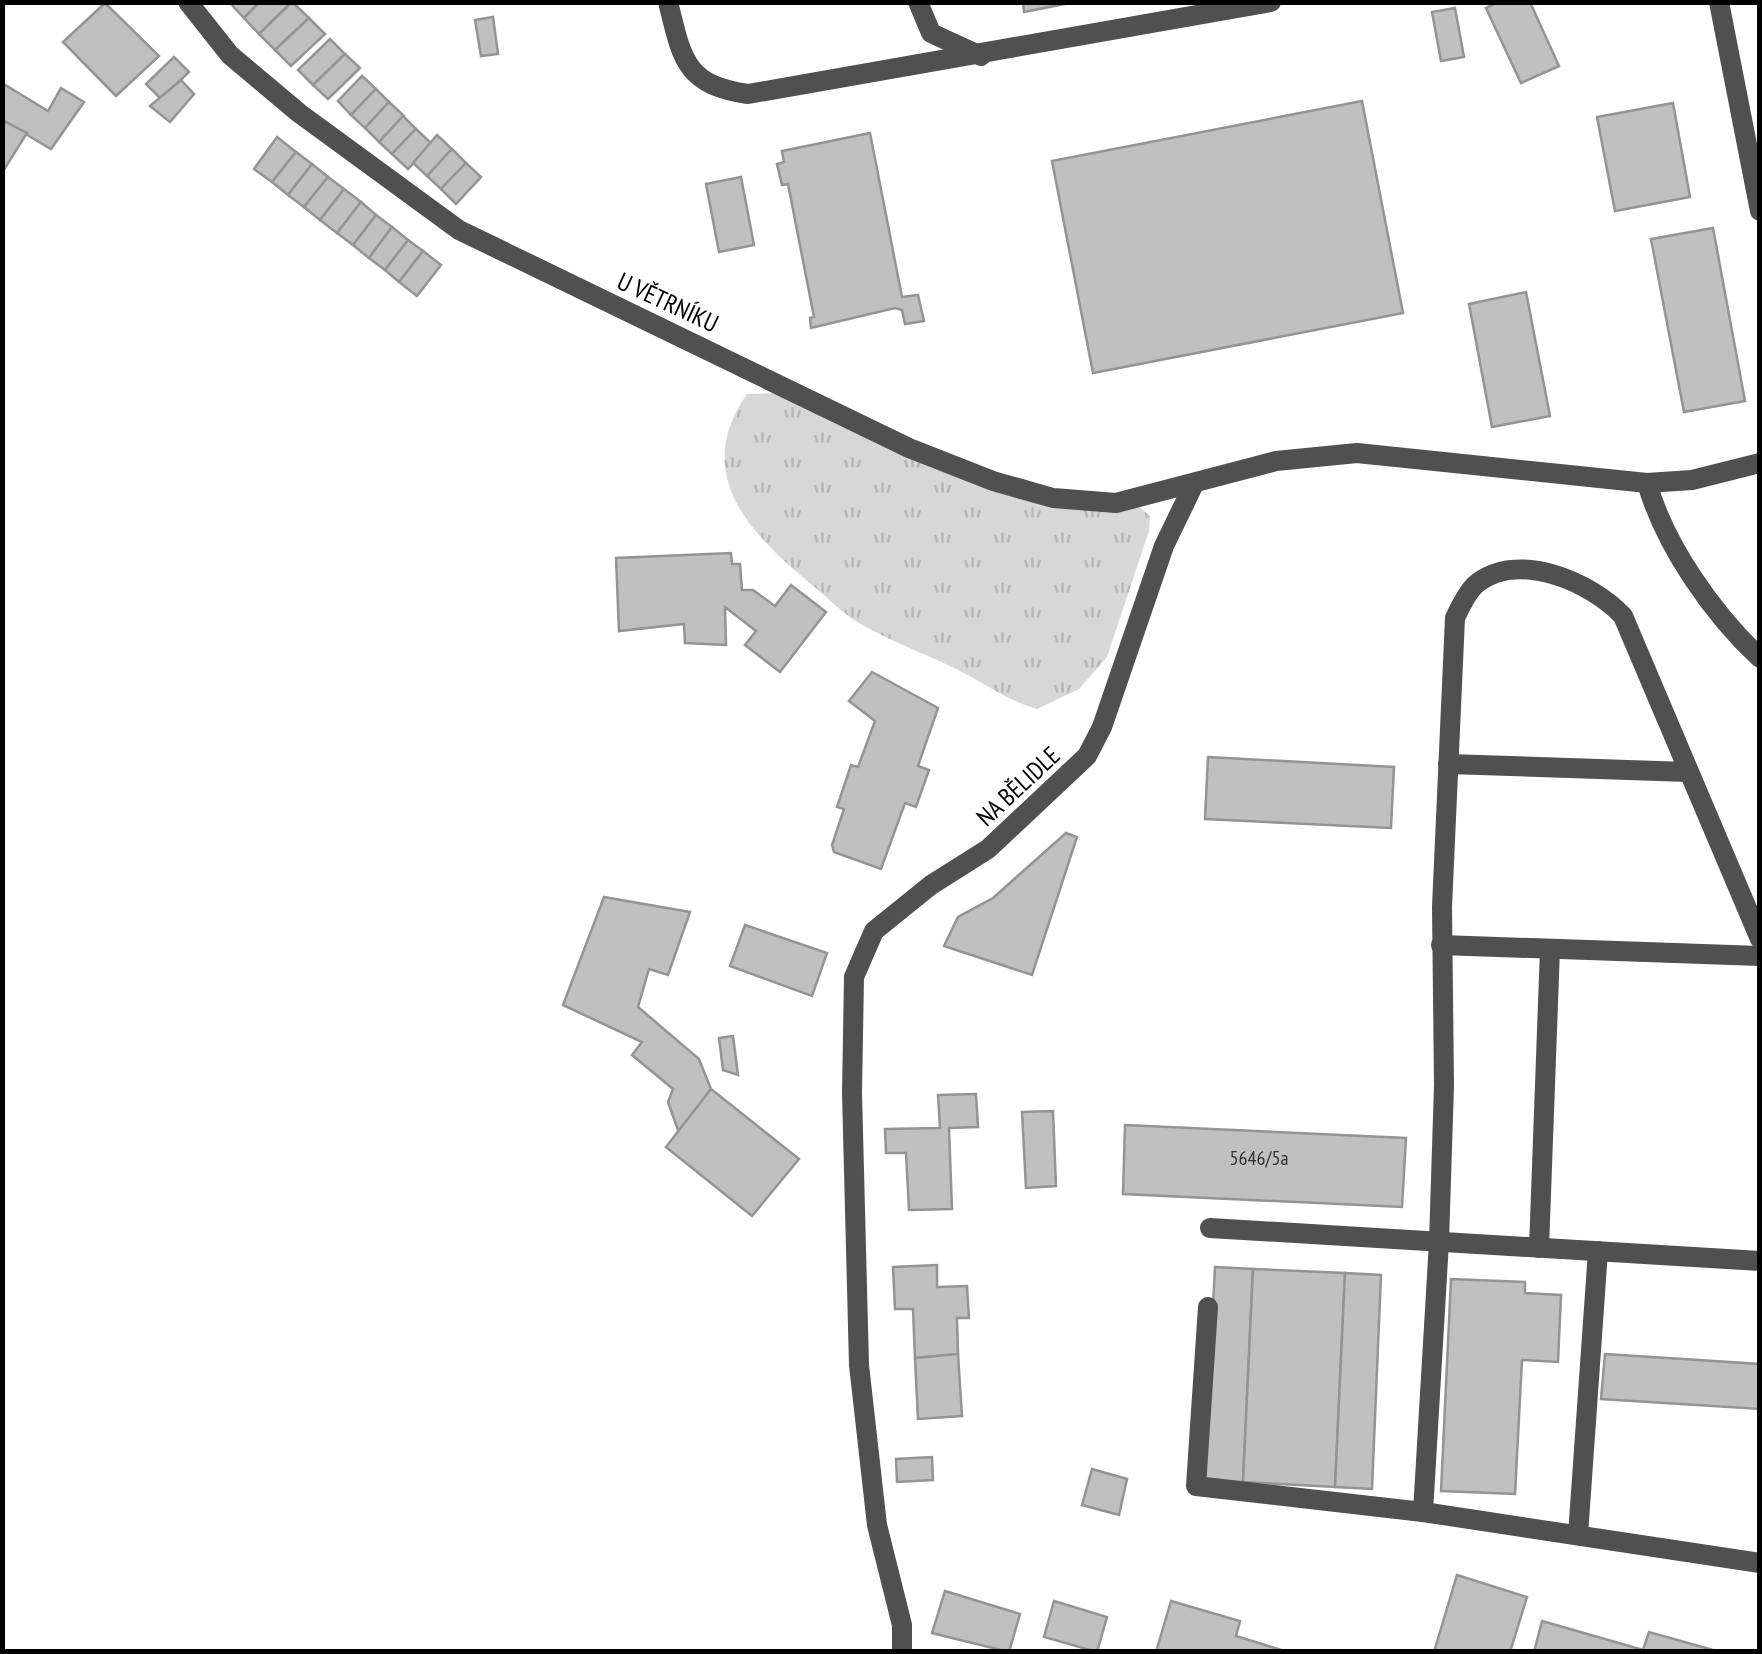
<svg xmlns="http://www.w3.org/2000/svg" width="1762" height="1654" viewBox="0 0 1762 1654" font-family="'PT Sans Narrow',sans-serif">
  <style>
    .grass { fill: url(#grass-tufts) }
    .building { fill: #c0c0c0; stroke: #949494; stroke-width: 2.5 }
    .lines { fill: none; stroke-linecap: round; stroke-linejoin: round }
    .service { stroke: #505050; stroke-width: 20 }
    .minor { stroke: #505050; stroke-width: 20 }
    .labels { text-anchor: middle; stroke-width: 10; stroke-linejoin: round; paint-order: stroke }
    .number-label { font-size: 20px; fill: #303030 }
    .street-label { font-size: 25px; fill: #000; stroke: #fff }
  </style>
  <defs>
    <pattern id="grass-tufts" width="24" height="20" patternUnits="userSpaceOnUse" patternTransform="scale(2.5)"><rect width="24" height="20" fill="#d7d7d7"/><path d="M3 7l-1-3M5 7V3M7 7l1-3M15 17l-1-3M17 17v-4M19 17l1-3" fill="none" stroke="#b7b7b7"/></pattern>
  </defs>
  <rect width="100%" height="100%" fill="#fff"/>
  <path class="grass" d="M777,393L993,482L1138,506L1150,516L1149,531L1107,657L1079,689L1037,709C1006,700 985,683 956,669C924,653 889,641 859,623C842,613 827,597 812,585C750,534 691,474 747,394Z"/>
  <g class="building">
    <path d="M229,2H260L244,18Z"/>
    <path d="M260,2H292L259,34L244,18Z"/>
    <path d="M292,2L309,18L275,50L259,34Z"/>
    <path d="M1023,2H1075L1024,12Z"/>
    <path d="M1498,2H1530L1559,66L1521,83L1486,8Z"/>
    <path d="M105,3L159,56L116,96L63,42Z"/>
    <path d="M1455,8L1464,57L1441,61L1432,12Z"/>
    <path d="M493,17L498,54L481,56L475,20Z"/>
    <path d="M309,18L325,34L291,66L275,50Z"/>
    <path d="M330,39L345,54L313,85L298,70Z"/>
    <path d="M345,54L360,68L328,99L313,85Z"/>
    <path d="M174,57L189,72L161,99L146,84Z"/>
    <path d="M362,76L376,89L351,115L338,101Z"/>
    <path d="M181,80L194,94L170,122L150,106Z"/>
    <path d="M2,83L48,111L61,88L84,102L51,149L2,120Z"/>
    <path d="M376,89L389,102L365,128L351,115Z"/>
    <path d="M1362,101L1403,313L1093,373L1052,161Z"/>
    <path d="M389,102L404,116L379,142L365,128Z"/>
    <path d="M1673,103L1690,197L1615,211L1597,117Z"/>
    <path d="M403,116L416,129L392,154L379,142Z"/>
    <path d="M2,120L27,133L2,173Z"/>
    <path d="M416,129L432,144L408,169L392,154Z"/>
    <path d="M870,133L902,297L918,295L924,321L905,324L902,310L895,308L811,328L810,318L814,317L788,184L782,185L777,164L784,162L782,151Z"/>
    <path d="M437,135L452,149L427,176L413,163Z"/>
    <path d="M277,137L296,152L272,182L254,169Z"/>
    <path d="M452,149L466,163L441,189L427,176Z"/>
    <path d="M296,152L312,164L288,195L272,182Z"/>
    <path d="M466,163L481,177L456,204L441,189Z"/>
    <path d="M312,164L328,177L304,207L288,195Z"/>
    <path d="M328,177L344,189L320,220L304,207Z"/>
    <path d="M741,177L754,245L719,252L706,184Z"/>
    <path d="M344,189L361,202L337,233L320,220Z"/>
    <path d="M361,202L376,215L353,245L337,233Z"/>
    <path d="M376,215L392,227L369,258L353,245Z"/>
    <path d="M392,227L408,240L385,270L369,258Z"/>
    <path d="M1713,228L1745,401L1684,412L1651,239Z"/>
    <path d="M408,240L423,251L399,282L385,270Z"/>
    <path d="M423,251L441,265L417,296L399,282Z"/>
    <path d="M1526,292L1550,416L1492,427L1469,304Z"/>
    <path d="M731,553L732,564H740L742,590H753L775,606L791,585L826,612L780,672L745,645L756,631L725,607L726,645L685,643L684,624L619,631L616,558Z"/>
    <path d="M872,672L938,708L918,766L929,770L916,807L905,803L881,869L834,852L832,845L844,809L837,807L851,765L858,767L875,721L849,701Z"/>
    <path d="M1208,757L1394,767L1391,828L1205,819Z"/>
    <path d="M1066,833L1077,837L1032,975L944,946L958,917L993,898Z"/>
    <path d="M604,897L690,912L668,975L649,969L638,1007L699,1059L711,1089L679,1133L668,1102L673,1089L632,1055L642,1042L563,1005Z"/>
    <path d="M745,925L827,953L812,996L730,966Z"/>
    <path d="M733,1036L738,1075L723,1070L719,1038Z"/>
    <path d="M711,1089L799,1159L752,1216L666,1147Z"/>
    <path d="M976,1094L978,1127L949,1128L952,1209L909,1210L906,1153H886L885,1129L940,1128L938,1095Z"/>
    <path d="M1053,1111L1056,1186L1026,1188L1022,1112Z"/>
    <path d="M1125,1125L1406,1138L1402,1207L1123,1194Z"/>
    <path d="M937,1265V1287L967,1286L969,1318H957L958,1354L915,1358L913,1309H895L893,1267Z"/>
    <path d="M1215,1267L1253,1269L1243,1482L1204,1480Z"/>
    <path d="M1253,1269L1345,1273L1335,1487L1243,1482Z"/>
    <path d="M1345,1273L1381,1275L1372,1489L1335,1487Z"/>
    <path d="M1451,1279L1525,1282V1293L1561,1295L1558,1362L1522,1360L1515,1494L1441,1491Z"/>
    <path d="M958,1354L962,1416L918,1419L915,1358Z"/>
    <path d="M1605,1354L1760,1364V1409L1601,1399Z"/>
    <path d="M932,1457L933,1480L897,1482L896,1459Z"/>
    <path d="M1092,1469L1127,1479L1119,1515L1082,1505Z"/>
    <path d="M1457,1575L1527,1597L1510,1652H1434Z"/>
    <path d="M945,1591L1020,1614L1009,1652L932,1633Z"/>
    <path d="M1054,1601L1107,1617L1097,1652L1044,1637Z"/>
    <path d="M1171,1601L1240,1621L1236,1636L1288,1652H1156Z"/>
    <path d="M1542,1621L1643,1650L1649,1632L1720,1652H1534Z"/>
  </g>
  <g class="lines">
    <g class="service">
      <path d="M668,2C682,58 684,85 748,94L1271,2"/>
      <path d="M918,2L931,33L981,56"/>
      <path d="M1719,2L1760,211"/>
      <path d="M1647,483C1665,546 1713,614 1760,658"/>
      <path d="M1448,764L1688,772"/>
      <path d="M1441,945L1760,956"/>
      <path d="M1210,1228L1760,1261"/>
      <path d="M1539,1248L1550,949"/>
      <path d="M1208,1307L1196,1486L1423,1512L1760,1563"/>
      <path d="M1423,1512L1439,1242L1444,1085L1442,907L1455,618C1460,607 1466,594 1475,585C1517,549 1591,582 1623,616L1760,939"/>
      <path d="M1578,1535L1598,1251"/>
    </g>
    <g class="minor">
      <path d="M188,2L230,55L299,113L459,230L909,448L993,481L1053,498L1116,503L1276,461L1357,453L1647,483L1692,480L1760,463"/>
      <path d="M902,1652V1625L877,1525L859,1365L852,1093L854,977L874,931L931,885L988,849L1087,756L1102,727L1164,546L1193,486"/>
    </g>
  </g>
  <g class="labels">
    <g class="number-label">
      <text x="1259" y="1165">5646/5a</text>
    </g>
    <g class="street-label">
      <text transform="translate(668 302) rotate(25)" y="9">U VĚTRNÍKU</text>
      <text transform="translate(1018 786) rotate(-43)" y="9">NA BĚLIDLE</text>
    </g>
  </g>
  <rect width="1762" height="1654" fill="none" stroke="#000000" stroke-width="10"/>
</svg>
